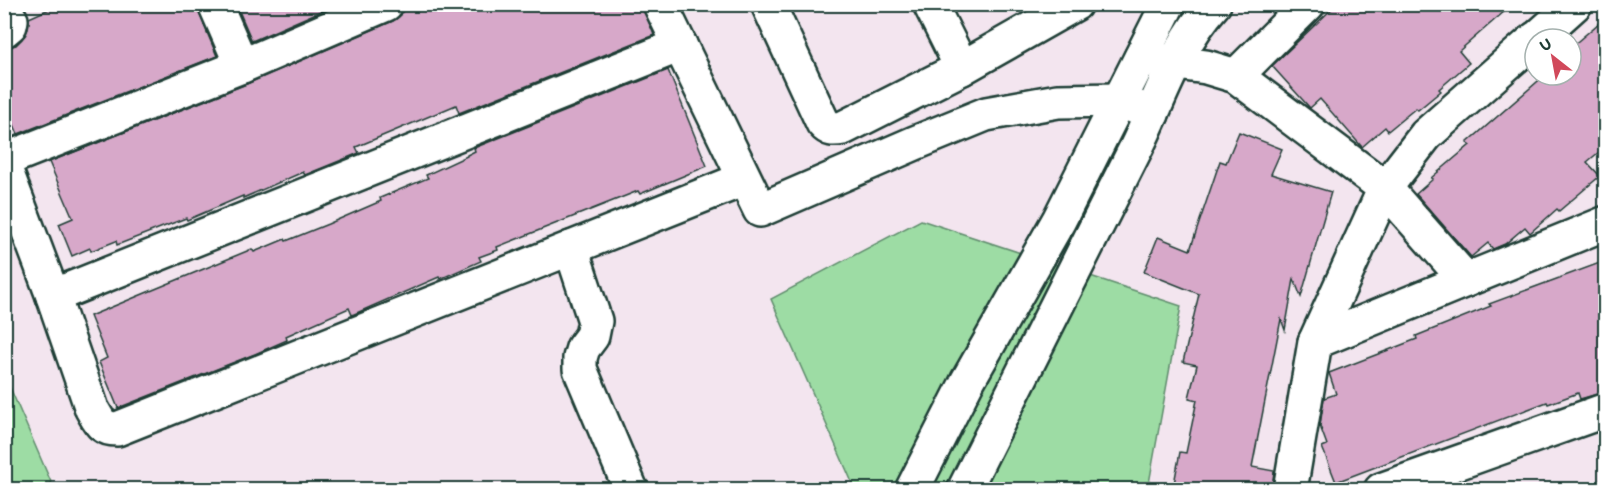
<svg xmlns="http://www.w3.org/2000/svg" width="1610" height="494" viewBox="0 0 1610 494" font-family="Itim,sans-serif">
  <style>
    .green { fill: #9ddca4; stroke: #5e8c6c; stroke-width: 1.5 }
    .building { fill: #d7a8c9; stroke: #1f3d34; stroke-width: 1.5 }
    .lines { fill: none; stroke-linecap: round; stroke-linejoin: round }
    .minor-casing { stroke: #1f3d34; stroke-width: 38 }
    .minor { stroke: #fff; stroke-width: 33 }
  </style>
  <rect width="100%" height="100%" fill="#f3e5ef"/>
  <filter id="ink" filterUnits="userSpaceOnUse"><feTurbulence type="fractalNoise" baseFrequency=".0167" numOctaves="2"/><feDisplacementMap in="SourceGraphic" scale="12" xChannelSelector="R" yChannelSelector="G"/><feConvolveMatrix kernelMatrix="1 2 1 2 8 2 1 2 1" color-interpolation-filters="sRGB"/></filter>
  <g filter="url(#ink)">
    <g class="green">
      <path d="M921,220L1181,306L1148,489H855L771,299Z"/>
      <path d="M4,376H5L54,489H5Z"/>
    </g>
    <g class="building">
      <path d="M60,4H197L198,11L217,56L18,134L4,102V48L16,45L22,39L28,29L29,18Z"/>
      <path d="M236,4H337L252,41Z"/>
      <path d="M404,4H642L654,35L459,113L456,105L356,147L359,153L305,175L303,172L243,198V196L187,220L186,218L168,225L117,245L116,241L91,251L90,248L72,256L59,224L73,218L49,162L249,83L393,21L401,15Z"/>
      <path d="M1337,4H1513L1459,51L1469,63L1439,89L1441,91L1418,110L1416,108L1388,131L1385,127L1362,147L1320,99L1310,108L1272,66Z"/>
      <path d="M1605,18V147L1587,162L1600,176L1559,211L1557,209L1530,233L1525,227L1505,244L1493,249L1488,243L1471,257L1416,194L1433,179L1431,178L1470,145L1467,143L1545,75H1571V47Z"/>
      <path d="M668,70L707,166L640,194L638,191L497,247L498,250L479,257L481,261L440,279L439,277L352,315L349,308L286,336L287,340L255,354L118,408L99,362L107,358L90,316L252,249L254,252L285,239L286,241L328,224L381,201L380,198L428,178L426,175L467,156V155L475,151L474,148Z"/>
      <path d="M1239,132L1282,149L1271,174L1331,192L1301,297L1294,279L1285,330L1281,319L1252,467L1274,471L1272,489H1173L1180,452L1186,453L1197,400L1189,398L1197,365L1183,362L1199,294L1144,272L1158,237L1190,250L1220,161L1226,163Z"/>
      <path d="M1605,261V392L1580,399L1578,393L1548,404L1547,402L1336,482L1322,447L1327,445L1320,426L1324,398L1336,394L1329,373L1417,339L1416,336L1491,306L1489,304Z"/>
    </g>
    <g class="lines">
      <g class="minor-casing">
        <g id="minor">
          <path d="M215,4L242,66"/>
          <path d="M660,4L760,210L915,143L986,114L1058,101L1119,100L1152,114"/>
          <path d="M768,4L823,123C829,130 833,130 843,128L962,68L1075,4"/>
          <path d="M930,4L962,68"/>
          <path d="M4,8L11,20L10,25L4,30"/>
          <path d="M1536,39L1575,4"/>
          <path d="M1141,58L1206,67L1236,76L1385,188L1315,342L1290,490"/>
          <path d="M1236,76L1308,4"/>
          <path d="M4,160L242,66L386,4"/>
          <path d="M4,166L53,296L92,409C99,421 101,429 117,429L744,179"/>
          <path d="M571,248L595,321L592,336L583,348L580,358V369L631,490"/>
          <path d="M1466,280L1606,223"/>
          <path d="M53,296L680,45"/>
          <path d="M1315,342L1466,280L1385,188L1426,135L1535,39"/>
          <path d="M912,490L967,382L1059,220L1168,4"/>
          <path d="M964,490C1021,377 1078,264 1134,152C1160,101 1175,47 1214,4"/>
          <path d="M1381,490L1606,410"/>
        </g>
      </g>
      <use href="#minor" class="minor"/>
    </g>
  </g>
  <rect width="1610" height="494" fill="none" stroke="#fff" stroke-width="24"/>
  <rect x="12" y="12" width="1586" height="470" fill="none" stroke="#1f3d34" stroke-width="2" filter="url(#ink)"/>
  <g transform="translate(1553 57) rotate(329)"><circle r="28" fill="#ffffff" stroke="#a5b1ae" stroke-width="1.5"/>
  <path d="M0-4.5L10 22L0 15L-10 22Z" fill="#d1495b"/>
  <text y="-9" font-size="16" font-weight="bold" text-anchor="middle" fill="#1f3d34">U</text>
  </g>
</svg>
